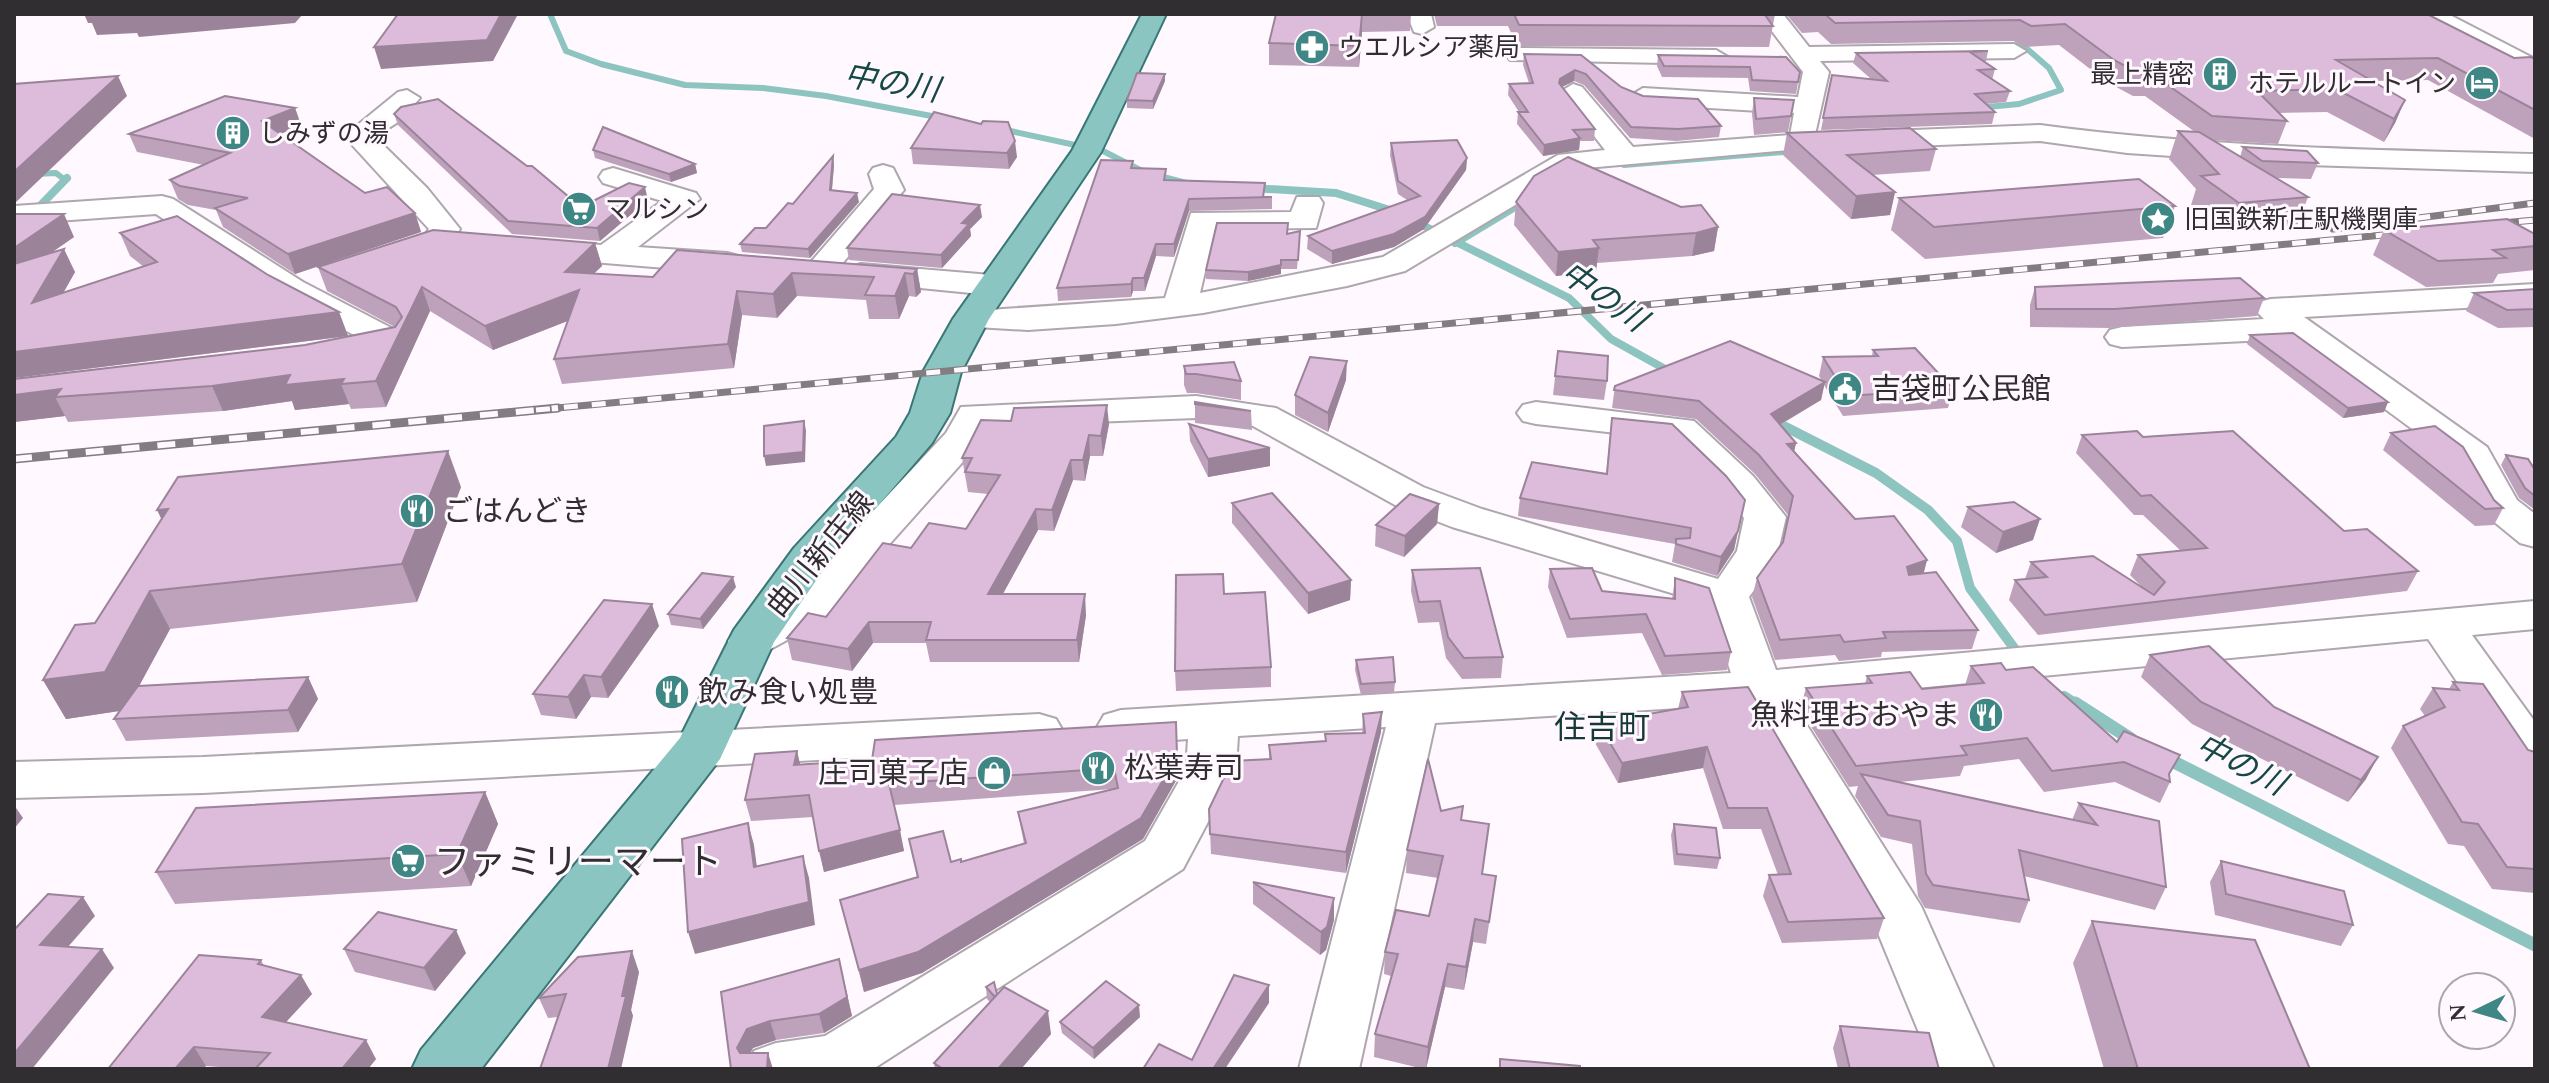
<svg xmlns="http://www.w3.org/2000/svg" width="2549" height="1083" viewBox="0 0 2549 1083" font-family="Spectral,'Noto Sans JP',serif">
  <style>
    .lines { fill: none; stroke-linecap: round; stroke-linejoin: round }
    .stream-far3 { stroke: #8dc4c0; stroke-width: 6 }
    .stream-far2 { stroke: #8dc4c0; stroke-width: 8 }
    .stream-far1 { stroke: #8dc4c0; stroke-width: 10 }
    .stream { stroke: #8dc4c0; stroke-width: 13 }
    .minor-casing { stroke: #afa7ae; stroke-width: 4 }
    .major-casing { stroke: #387775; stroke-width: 4 }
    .minor { fill: #fff; fill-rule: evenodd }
    .major { fill: #8ac5c2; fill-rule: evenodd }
    .rail-far1-casing { stroke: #827d81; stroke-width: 7 }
    .rail-casing { stroke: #827d81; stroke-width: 9 }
    .rail-far1 { stroke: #fff8fe; stroke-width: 5; stroke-dasharray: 14; stroke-linecap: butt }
    .rail { stroke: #fff8fe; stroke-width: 6; stroke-dasharray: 18; stroke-linecap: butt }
    .wall { fill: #bea2bc }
    .shaded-wall { fill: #9b8499 }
    .building { fill: #ddbcdb; stroke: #9b8499; stroke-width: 2 }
    .labels { text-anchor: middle; stroke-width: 6; stroke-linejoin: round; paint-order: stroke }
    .far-poi-label { font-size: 26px; fill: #312e31; stroke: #fff8fe; text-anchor: start }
    .poi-label { font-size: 30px; fill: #312e31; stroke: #fff8fe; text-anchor: start }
    .street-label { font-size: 30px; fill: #312e31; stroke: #fff8fe }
    .water-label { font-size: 32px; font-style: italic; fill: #164846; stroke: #fff8fe }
    .neighbourhood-label { font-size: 32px; fill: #163837; stroke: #fff8fe }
    .near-poi-label { font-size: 36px; fill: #312e31; stroke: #fff8fe; text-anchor: start }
  </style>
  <rect width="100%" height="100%" fill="#fff8fe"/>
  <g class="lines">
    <g class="stream-far3">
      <path d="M550,14L566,51L601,64L685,85L763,88L826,96L942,118"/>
      <path d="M1977,108L2019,104L2061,90L2049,68L2017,40"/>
      <path d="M1001,129L1103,151L1146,173L1172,180"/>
      <path d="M1624,165L1795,151"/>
      <path d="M14,175L56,173L65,180"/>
    </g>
    <g class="stream-far2">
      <path d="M1164,178L1187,184"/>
      <path d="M1251,188L1336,193L1396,212"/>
      <path d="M36,210L67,178"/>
      <path d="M1414,221L1569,298L1611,339L1674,374"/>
      <path d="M1455,243L1525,201"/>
    </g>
    <g class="stream-far1">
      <path d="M1768,418L1876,473L1928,510L1957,541L1970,588L2022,659"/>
      <path d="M2064,696L2078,705"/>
    </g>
    <g class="stream">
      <path d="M2075,703L2131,739"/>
      <path d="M2166,758L2535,945"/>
    </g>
    <g class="minor-casing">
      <g id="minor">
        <path d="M1407,14H1431L1434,27L1422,34L1414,32Z"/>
        <path d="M1759,14H1783L1809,47L2014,44L2026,51L2014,58L1820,61L1829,72L1812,148L1575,169L1405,271L1347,286L1203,313L1116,324L1028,330L959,326L954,319L959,312L1165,298L1191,213L1291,212L1297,197H1319L1323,203L1316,228L1215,229L1200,293L1383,257L1558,155L1605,150L1560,92L1573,84L1582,87L1633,147L1790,135L1794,113L1643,104L1630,96L1643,88L1798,97L1803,72Z"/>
        <path d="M2418,14H2448L2535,59V77Z"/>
        <path d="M1519,48L1716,50L1728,57L1716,64L1510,60L1507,55Z"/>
        <path d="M407,90L420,98L398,122L375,137L427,188L460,229L449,247H427L422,240L429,229L344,136L398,92Z"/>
        <path d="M2040,125C2204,147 2369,150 2535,154V172L2307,165L2127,153L2040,141L1863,148L1853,146L1849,140L1853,134L1863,132Z"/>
        <path d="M883,165L893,168L904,190L831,277L820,280L809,277L804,270L874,189L869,174L873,168Z"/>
        <path d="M613,168L696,193L700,199L638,247L727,253L738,256L743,263L738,270L727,273L531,257L526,250L531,243L542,241L601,245L662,201L603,183L599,177L603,171Z"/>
        <path d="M162,196L173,199L303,282L403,334L408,341L403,348C384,353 363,359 344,354L338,347L344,340L356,336L279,296L156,214L14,224V206Z"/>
        <path d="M861,264L991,275L1003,278L1007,285L1003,292L991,295L850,281L845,274L850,267Z"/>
        <path d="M2535,284V304L2304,317L2487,447L2517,500L2535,514V547L2520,543L2487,516L2457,462L2290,339L2122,347L2110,344L2105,337L2110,330L2122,327L2264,319L2254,309L2259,302L2271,299Z"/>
        <path d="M1196,396L1276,408L1423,487L1482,509L1718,579L1737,551L1744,518L1725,492L1670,439L1536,424L1523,421L1517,413L1523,405L1536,402L1694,421L1753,476L1786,517L1776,560L1749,597L1776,670L2535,601V629L2472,635L2535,722V775L2517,770L2428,639L1791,700L1921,906L1994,1069H1934L1875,926L1745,704L1435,723L1359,1069H1299L1386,727L1238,736L1236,769L1183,869L873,1069H746L754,1051L776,1043L825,1036L1145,841L1186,769L1188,739L1121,744L1104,739L1097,727L1104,715L1121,710L1731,673L1708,604L1452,527L1395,505L1253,426L1196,418L988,426L977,446L820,622L767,651L751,656L735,651L728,641L735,631L788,602L946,433L961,407Z"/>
        <path d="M1039,714L1056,719L1063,731L1056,743L1039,748L203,793L14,798V762L203,757Z"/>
      </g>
    </g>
    <g class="major-casing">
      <path id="major" d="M1142,14H1166L1101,152L989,319L961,372L950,413L932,443L826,566L774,642L720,759L481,1069H412L421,1050L680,738L734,630L794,548L896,437L910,413L923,372L953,319L1072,151Z"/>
    </g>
    <use href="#minor" class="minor"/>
    <use href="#major" class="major"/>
    <g class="rail-far1-casing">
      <g id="rail-far1">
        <path d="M2491,224L2535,220"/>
        <path d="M2333,229L2535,203"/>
        <path d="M536,410L2404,233"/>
      </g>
    </g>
    <g class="rail-casing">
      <path id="rail" d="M14,459L558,408"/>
    </g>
    <use href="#rail-far1" class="rail-far1"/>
    <use href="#rail" class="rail"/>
  </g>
  <g class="wall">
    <path d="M1276,14H1411L1410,31L1362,32L1359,67L1269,65V43Z"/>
    <path d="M1434,14H1775L1769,47L1517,46L1508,26H1437Z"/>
    <path d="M1786,14H2427L2514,58L2535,59V139L2428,80L2372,81L2405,100L2395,123L2384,142L2327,112L2279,113L2287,121L2278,144L2211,140L2240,157L2243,147L2318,163L2311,179L2275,178L2308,197L2297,226L2228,232L2191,205L2196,189L2169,159L2178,131L2195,132L2145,96H2133L2107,82L2059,45L2025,47L2014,41L1831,44L1818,32L1802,33Z"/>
    <path d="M1988,51L1986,61L1984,62L1995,69L1992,80L2010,91L2006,102L1986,104L1995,112L1992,124L1821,130L1832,75L1871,79L1853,63L1856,53Z"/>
    <path d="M1524,54L1581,55L1621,87L1721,126L1719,137L1676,141L1630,138L1584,85L1574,81L1562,87L1595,129L1594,141H1580L1579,150L1543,156L1517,124L1518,112H1519L1508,95L1509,84L1529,83L1523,65Z"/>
    <path d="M1658,55L1800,72L1796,94L1750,91L1748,78L1662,77L1657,66Z"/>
    <path d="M1165,81L1153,109L1127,108V100Z"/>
    <path d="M1754,98L1794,100L1788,132L1754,135L1752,113Z"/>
    <path d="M295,108L301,125L281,134L365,193L415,213L421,232L295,274L223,227L216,210L188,205L178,199L170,180L204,165L137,152L129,134Z"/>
    <path d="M394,114L581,207L648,200L600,241L512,234L398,125Z"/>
    <path d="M981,124L1017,157L1009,169L913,164L911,148Z"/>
    <path d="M1787,133L1936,149L1930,171L1872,175L1895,192L1890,215L1851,219L1783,155Z"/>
    <path d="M1391,143L1467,158L1466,170L1424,229L1394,247L1332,264L1307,249L1308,236L1407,200L1398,194L1390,155Z"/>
    <path d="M593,150L695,164L697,173L671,182L595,158Z"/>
    <path d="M1133,161V168L1167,180L1265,197H1272V209L1189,211L1174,257L1156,256L1145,291H1133L1131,297L1058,301L1057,288Z"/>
    <path d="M834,165L832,190L859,202L810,258L742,252L740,244L766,228Z"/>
    <path d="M1899,198L2175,206L2163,238L1925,259L1891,230Z"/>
    <path d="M1516,202L1718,227L1714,251L1692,256L1597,263L1596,271L1556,276L1514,225Z"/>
    <path d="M14,214L74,237L50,253L75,272L63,293L144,267L130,256L120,233L268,275L339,312L348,336L14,378Z"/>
    <path d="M982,217L970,229L971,236L942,268L849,260L847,248Z"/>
    <path d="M2384,230L2535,234V270L2498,274L2493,283L2426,287L2373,255Z"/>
    <path d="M1300,231L1297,269H1281V274L1248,281L1206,279V270L1288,234Z"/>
    <path d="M595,243L602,266L594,273L653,277L917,269L921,292L916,297L909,296L899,319H869L866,300L797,296L777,318L742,315L734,368L562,384L554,359L568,321L493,350L430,311L386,407L351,409L349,404L295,410L292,401L223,411L68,422L65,416L14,422V379L305,345L395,327L327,291L318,267Z"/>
    <path d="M2035,287L2264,298L2257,316L2109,328L2030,327V305Z"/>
    <path d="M2535,289V327L2498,328L2466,311L2474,293Z"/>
    <path d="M2250,335L2388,402L2384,412L2343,418L2247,344Z"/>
    <path d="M1873,350L1953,389L1948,408L1843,416L1824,385L1821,400L1780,425L1796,443L1794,451L1855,519L1927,560L1923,574L1978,630L1972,649L1882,652L1881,657L1839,661L1835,655L1775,660L1752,597L1757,578L1783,542L1788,515L1755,474L1696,419L1612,408L1615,386L1822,381L1819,376L1823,357L1872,356Z"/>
    <path d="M1558,351L1607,381L1604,400L1553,395Z"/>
    <path d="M1184,366L1241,381V400L1196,393H1187L1184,385Z"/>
    <path d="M1346,380L1328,432L1295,415V395Z"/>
    <path d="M1195,404L1251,411L1252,430L1195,423Z"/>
    <path d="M1612,418L1745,500L1734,550L1717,576L1672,562L1675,544L1518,516L1520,498L1606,474Z"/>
    <path d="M1109,424L1103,456H1090L1085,481L1073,480L1054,531L1038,530L1003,594L1086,615L1079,662H930L926,643H873L852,671L792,660L787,638L826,617L911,548L966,529L988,494L968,492L962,458Z"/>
    <path d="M1189,424L1270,448V466L1208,477L1190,441Z"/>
    <path d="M2391,433L2494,500L2503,508L2494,525L2475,526L2383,450Z"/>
    <path d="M2082,435L2143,437L2344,531L2418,571L2407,591L2038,635L2009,600L2015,580L2025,579L2031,562L2143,588L2130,575L2138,555L2181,551L2143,515H2134L2076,453Z"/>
    <path d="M2506,455L2535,470V510L2519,498L2501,465Z"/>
    <path d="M461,487L417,602L170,629L139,686L308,677L318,699L298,732L126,741L114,719L119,711L66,719L43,680L95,623L161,519Z"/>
    <path d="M1232,503L1351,580L1350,600L1308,614L1232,523Z"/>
    <path d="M1439,504L1437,524L1404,557L1375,546L1376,525Z"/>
    <path d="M1968,507L2033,540L1996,553L1961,527Z"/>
    <path d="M1550,569L1602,591L1672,599L1675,578L1731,652L1727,670L1662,675L1642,633L1567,638L1548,587Z"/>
    <path d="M1412,570L1503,657L1501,678L1462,679L1446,658L1439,622L1418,623L1411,591Z"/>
    <path d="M736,587L703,629L671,625L668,614Z"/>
    <path d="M1224,594L1271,667V687L1176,691L1175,671Z"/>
    <path d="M659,626L608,698L591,697L576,719L541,715L533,694Z"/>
    <path d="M2150,655L2274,707L2366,779L2348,802L2192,724L2141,677Z"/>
    <path d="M1356,660L1395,682L1394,693L1361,695L1355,670Z"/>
    <path d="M1971,666L2006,670L2169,777L2170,782L2160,803L2115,782L2044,792L2019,759L1964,766L1960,776L1900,782L2072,820L2079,803L2166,887L2155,910L2024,876L2029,900L2020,923L1925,908L1918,896L1912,844L1881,837L1855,796L1858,786L1849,787L1800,709L1806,688L1865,684L1867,676L1922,689L1965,685Z"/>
    <path d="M2453,682L2528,750L2535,752V893L2492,889L2464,846L2448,844L2391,748L2403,726L2425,716L2420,709L2433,688L2449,689Z"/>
    <path d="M1682,692L1884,918L1877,939L1782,943L1763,896L1769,875H1778L1761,829H1723L1703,768L1618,783L1595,743L1598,723L1678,709Z"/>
    <path d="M1363,714L1381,732L1346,873L1211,854L1209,809L1269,760V745L1325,741V734L1362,733Z"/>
    <path d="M1177,743L1178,777L1143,839L922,973L864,992L846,922L917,877L909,839L951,862H961L1024,844L1018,812L1113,789L894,805L904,851L824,872L813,817L751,821L745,800L797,751L800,765Z"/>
    <path d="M485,792L498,824L471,886L175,904L156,872Z"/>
    <path d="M1441,811L1461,820L1489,824L1482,874L1496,876L1486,944L1473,942L1464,990L1445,987L1426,1069H1424L1374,1057L1375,1034L1391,976L1384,974L1385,952L1429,916L1438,878L1406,873L1407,850Z"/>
    <path d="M1674,824L1720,858L1717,869L1674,865L1671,835Z"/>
    <path d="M2221,861L2353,925L2341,946L2215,915L2210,882Z"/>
    <path d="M1253,882L1334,898V920L1326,950L1320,955L1253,904Z"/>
    <path d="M2092,921L2310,1069H2104L2073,963Z"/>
    <path d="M344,949L466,953L435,991L355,972Z"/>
    <path d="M839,959L852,1016L824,1033L776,1040L753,1048L731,1069L721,992Z"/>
    <path d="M261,960L264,966L312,994L286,1022L376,1059L368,1069H244L206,1066L108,1069Z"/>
    <path d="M639,972L631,1010L633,1016L558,1017L548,1018L539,998Z"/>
    <path d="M986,987L997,994L1051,1034L1021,1069H935L934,1063L990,1002L987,999Z"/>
    <path d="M1140,1017L1094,1059L1062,1033L1060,1022Z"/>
    <path d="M1840,1026L1939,1069H1838L1833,1048Z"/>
  </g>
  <g class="shaded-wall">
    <path d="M84,14H303L295,23L139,37L137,33L97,35L92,23H88Z"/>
    <path d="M501,14H516L517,16L493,61L381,69L374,47Z"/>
    <path d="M1362,14V32L1359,67V46Z"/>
    <path d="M1575,70L1574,81L1558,89L1560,79Z"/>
    <path d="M1165,74V81L1153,109V101Z"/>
    <path d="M118,76L127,96L14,204V172Z"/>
    <path d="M2405,100L2395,123L2384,142L2394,119Z"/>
    <path d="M295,108L301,125L269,139L262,121Z"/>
    <path d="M1580,138L1579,150L1543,156L1544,145Z"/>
    <path d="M1015,141L1017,157L1009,169L1007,153Z"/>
    <path d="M833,156L834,165L831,199L830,190Z"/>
    <path d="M1467,158L1466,170L1424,229L1394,247L1332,264V251L1394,234Z"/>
    <path d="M695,164L697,173L671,182L669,174Z"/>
    <path d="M645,187L648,200L600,241L597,228Z"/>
    <path d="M1895,192L1890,215L1851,219L1856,196Z"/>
    <path d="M857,193L859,202L810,258L808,249Z"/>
    <path d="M1189,199V211L1174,257V244Z"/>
    <path d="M980,205L982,217L970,229L971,236L942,268L941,255L962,223Z"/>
    <path d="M415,213L421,232L295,274L288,254Z"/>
    <path d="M64,214L74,237L14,279V248Z"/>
    <path d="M1718,227L1714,251L1692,256L1696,233Z"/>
    <path d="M595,243L602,266L576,291L579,290L585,314L493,350L485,326L565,272Z"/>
    <path d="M1156,244V256L1145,291L1144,278Z"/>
    <path d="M1599,248L1596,271L1556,276L1558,252Z"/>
    <path d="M64,249L75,272L44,327L32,303Z"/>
    <path d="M1281,260V274L1248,281V272Z"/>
    <path d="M917,269L921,292L916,297L913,274Z"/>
    <path d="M792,273L797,296L777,318L773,294Z"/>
    <path d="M905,273L909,296L899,319L895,296Z"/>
    <path d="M1133,278V291L1131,297V284Z"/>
    <path d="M422,287L430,311L386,407L376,381Z"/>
    <path d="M737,291L742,315L734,368L728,344Z"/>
    <path d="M339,312L348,336L14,378V352Z"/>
    <path d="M1347,361L1346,380L1328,432V413Z"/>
    <path d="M290,375L344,379L341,384L349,404L295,410L292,401L223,411L212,386Z"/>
    <path d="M1825,382L1821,400L1767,432L1771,414Z"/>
    <path d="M61,389L55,397L65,416L14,422V395Z"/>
    <path d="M2388,402L2384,412L2343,418L2348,408Z"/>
    <path d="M1107,405L1109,424L1103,456L1101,436Z"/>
    <path d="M804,421L806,430L805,462L766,466L764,456Z"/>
    <path d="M1089,435L1090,456L1085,481L1083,460Z"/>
    <path d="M1796,443L1792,461L1787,444Z"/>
    <path d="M1270,448V466L1208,477V459Z"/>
    <path d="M448,451L461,487L417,602L402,564Z"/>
    <path d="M1071,460L1073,480L1054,531L1052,510Z"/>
    <path d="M1439,504L1437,524L1404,557L1405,536Z"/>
    <path d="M168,509L175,547L157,510Z"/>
    <path d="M1036,509L1038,530L991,615L988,594Z"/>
    <path d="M2040,519L2033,540L1996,553L2003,532Z"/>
    <path d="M1738,531L1734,550L1717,576L1721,557Z"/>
    <path d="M1927,560L1922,580L1902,587L1907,567Z"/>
    <path d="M733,577L736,587L703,629L700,619Z"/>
    <path d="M1351,580L1350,600L1308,614V593Z"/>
    <path d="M150,591L170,629L126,710L66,719L43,680Z"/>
    <path d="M1085,594L1086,615L1079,662L1077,640Z"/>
    <path d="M652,604L659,626L608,698L601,677Z"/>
    <path d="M869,622L873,643L852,671L848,649Z"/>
    <path d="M584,675L591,697L576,719L568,697Z"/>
    <path d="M308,677L318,699L298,732L288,710Z"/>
    <path d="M1382,712L1381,732L1346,873V852Z"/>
    <path d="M1176,722L1178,777L1143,839L922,973L864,992L859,970L1141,818Z"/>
    <path d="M1707,747L1703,768L1618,783L1622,763Z"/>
    <path d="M797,751L802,772L794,765Z"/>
    <path d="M2378,757L2366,779L2348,802L2361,780Z"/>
    <path d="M485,792L498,824L471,886L457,854Z"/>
    <path d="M14,805L23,818L14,829Z"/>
    <path d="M748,823L754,845L760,890L754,867Z"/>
    <path d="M900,830L904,851L824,872L819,851Z"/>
    <path d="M803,856L809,878L815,925L695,954L688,932Z"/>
    <path d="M83,897L95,916L53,964L40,945Z"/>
    <path d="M1334,898V920L1326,950L1320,955L1321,932Z"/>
    <path d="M1475,919L1473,942L1464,990L1466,967Z"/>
    <path d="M456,930L466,953L435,991L424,968Z"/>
    <path d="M102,949L114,968L32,1069H14V1054Z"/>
    <path d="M632,951L639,972L631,1010L633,1016L621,1069H608Z"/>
    <path d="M839,959L852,1016L824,1033L819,1014Z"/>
    <path d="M1448,964L1445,987L1426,1069L1428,1047Z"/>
    <path d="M301,975L312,994L273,1036L262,1017Z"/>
    <path d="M1269,985V1003L1225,1069H1213Z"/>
    <path d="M1139,1005L1140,1017L1094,1059L1093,1048Z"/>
    <path d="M1048,1011L1051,1034L1021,1069H998Z"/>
    <path d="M770,1021L776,1040L753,1048L743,1068L737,1048L747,1029Z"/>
    <path d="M366,1040L376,1059L368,1069H342Z"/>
    <path d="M194,1047L206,1066L204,1069H175Z"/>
    <path d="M768,1053L773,1069H767Z"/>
  </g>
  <g class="building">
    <path d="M398,14H501L487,40L374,47Z"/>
    <path d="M1276,14H1362L1359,46L1269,43Z"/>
    <path d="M1514,14H1775L1765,15L1773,26L1519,25Z"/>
    <path d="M1825,14H2427L2514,58L2531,57L2535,59V110L2438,58L2336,60L2405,100L2394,119L2336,89L2257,91L2287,121L2212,116L2152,74H2140L2114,60L2065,24L2031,26L2020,20L1835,23Z"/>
    <path d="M1988,51L1970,52L1995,69L1978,70L2010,91L1975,94L1995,112L1823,118L1832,75L1887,81L1856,53Z"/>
    <path d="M1524,54L1581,55L1621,87L1643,96L1698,99L1721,126L1678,129L1631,127L1586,74L1575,70L1560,79L1559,83L1595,129L1573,130L1580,138L1544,145L1518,112H1528L1509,84L1533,83Z"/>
    <path d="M1658,55L1786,57L1800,72L1798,82L1752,80L1750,67L1664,66Z"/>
    <path d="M1137,73L1165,74L1153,101L1127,100Z"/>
    <path d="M118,76L14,172V84Z"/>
    <path d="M225,96L295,108L262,121L365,193L387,187L415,213L288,254L215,208L248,198L180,186L170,180L230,153L129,134Z"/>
    <path d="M1754,98L1794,100L1791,116L1756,119Z"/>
    <path d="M438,99L527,166H532L581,207L629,183L645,187L597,228L508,221L394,114L401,107Z"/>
    <path d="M934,112L981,124L983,121L1008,122L1015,141L1007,153L911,148Z"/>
    <path d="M603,127L695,164L669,174L593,150Z"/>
    <path d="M1910,128L1936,149L1847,155L1895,192L1856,196L1787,133Z"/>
    <path d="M2178,131L2199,132L2308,197L2239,203L2201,176L2219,174Z"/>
    <path d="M1457,140L1467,158L1425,217L1394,234L1332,251L1308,236L1420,196L1398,181L1391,143Z"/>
    <path d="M2243,147L2307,151L2318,163L2262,161Z"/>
    <path d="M833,156L830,190L857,193L808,249L740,244L755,228H766L788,203L793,204Z"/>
    <path d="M1568,157L1681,207L1701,205L1718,227L1696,233L1593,240L1599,248L1558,252L1516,202L1534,176Z"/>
    <path d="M1101,160L1133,161L1131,168L1166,169L1164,180L1265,183L1263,197H1272L1189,199L1174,244H1156L1144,278H1133L1131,284L1057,288Z"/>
    <path d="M2139,179L2175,206L1934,227L1899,198Z"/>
    <path d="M892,194L980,205L962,223L969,224L941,255L847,248Z"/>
    <path d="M14,214H64L14,248Z"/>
    <path d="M177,216L268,275L339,312L14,352V264L64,249L32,303L157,262L120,233Z"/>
    <path d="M2507,219L2535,234V246L2493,250L2506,258L2438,261L2384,230Z"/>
    <path d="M1217,223H1288L1287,234L1300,231L1298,260H1281V265L1248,272L1206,270Z"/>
    <path d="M433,230L595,243L565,272L653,277L677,250L917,269L913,274L905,273L895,296L865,295L874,277L792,273L773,294L737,291L728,344L554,359L579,290L485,326L422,287L376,381L341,384L344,379L285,385L290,375L212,386L55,397L61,389L14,395V379L305,345L395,327L402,317L396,307L318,267Z"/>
    <path d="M2240,278L2264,298L2115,309H2036L2035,287Z"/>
    <path d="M2535,289V309L2507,310L2474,293Z"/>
    <path d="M2293,333L2388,402L2348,408L2250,335Z"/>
    <path d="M1730,341L1825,382L1771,414L1796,443L1787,444L1855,519L1894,516L1927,560L1907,567L1909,575L1936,572L1978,630L1883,632L1886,638L1844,642L1840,635L1780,640L1757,578L1783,542L1793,496L1759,455L1699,401L1614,390L1615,386Z"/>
    <path d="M1915,348L1953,389L1847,396L1823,357L1878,356L1873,350Z"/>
    <path d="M1558,351L1608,356L1607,381L1555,376Z"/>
    <path d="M1310,357L1347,361L1328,413L1295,395Z"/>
    <path d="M1234,362L1241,381L1196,374H1186L1184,366Z"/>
    <path d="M1195,402L1251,411L1195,404Z"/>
    <path d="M1107,405L1101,436L1089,435L1083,460H1071L1052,510L1036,509L988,594H1085L1077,640H926L931,622H869L848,649L787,638L808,613L826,617L883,543L911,548L929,523L966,529L1000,475L965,472L972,458H962L981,420L1011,421L1014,408Z"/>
    <path d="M1612,418L1672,424L1726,476L1745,500L1738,531L1721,557L1676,544V539L1690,538L1691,528L1520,498L1532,462L1607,474Z"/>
    <path d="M804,421L803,452L764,456V426Z"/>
    <path d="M1189,424L1270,448L1208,459Z"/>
    <path d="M2435,426L2463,447L2494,500L2503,508L2485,509L2391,433Z"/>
    <path d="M2137,431L2143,437L2233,431L2344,531L2367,529L2418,571L2045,615L2015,580L2047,577L2031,562L2093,556L2154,595L2165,582L2138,555L2207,548L2151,495L2141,496L2082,435Z"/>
    <path d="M448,451L402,564L150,591L105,672L43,680L75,625L95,623L168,509L157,510L178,477Z"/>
    <path d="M2506,455L2528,459L2535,470V496L2525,488Z"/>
    <path d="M1272,493L1351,580L1308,593L1232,503Z"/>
    <path d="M1410,494L1439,504L1405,536L1376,525Z"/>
    <path d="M2014,502L2040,519L2003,532L1968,507Z"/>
    <path d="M1480,568L1503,657L1464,658L1448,637L1440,601L1419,602L1412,570Z"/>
    <path d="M1592,568L1602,591L1675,599V578L1709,588L1731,652L1665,656L1646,614L1570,619L1550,569Z"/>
    <path d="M702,573L733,577L700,619L668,614Z"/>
    <path d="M1223,574L1224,594L1265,592L1271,667L1175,671L1176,575Z"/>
    <path d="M604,600L652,604L601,677L584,675L568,697L533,694Z"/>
    <path d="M2209,646L2274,707L2378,757L2361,780L2201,702L2150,655Z"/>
    <path d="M1393,657L1395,682L1361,684L1356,660Z"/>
    <path d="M2001,663L2006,670L2033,667L2117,742L2124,731L2180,755L2169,774L2170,782L2124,762L2052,771L2027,738L1961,746L1967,755L1856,766L1806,688L1872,683L1867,676L1910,672L1922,689L1984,683L1971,666Z"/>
    <path d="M308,677L288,710L114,719L138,686Z"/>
    <path d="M2453,682L2483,684L2528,750L2535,752V869L2507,867L2478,824L2462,822L2403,726L2445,707L2433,688L2459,690Z"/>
    <path d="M1748,687L1884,918L1788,922L1769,875L1791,874L1767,808H1728L1707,747L1622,763L1598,723L1688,707L1682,692Z"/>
    <path d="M1382,712L1346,852L1210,834L1209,809L1232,761L1271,759L1269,745L1326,741L1325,734L1365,733L1363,714Z"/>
    <path d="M1176,722L1177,756L1141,818L918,952L859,970L840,900L918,877L909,839L943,831L951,862L961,859V862L1026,843L1018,812L1118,788L1114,768L889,784L900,830L819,851L809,795L745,800L755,754L797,751L794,765L872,760L875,740Z"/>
    <path d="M1428,759L1441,811L1463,806L1461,820L1489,824L1482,874L1496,876L1489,922L1475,919L1466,967L1448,964L1428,1047L1375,1034L1398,954L1385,952L1396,910L1429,916L1443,856L1407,850Z"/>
    <path d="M1861,774L2097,825L2079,803L2159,821L2166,887L2019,850L2029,900L1933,885L1926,874L1920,821L1888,815Z"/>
    <path d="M485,792L457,854L156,872L196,808Z"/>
    <path d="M748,823L754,867L803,856L809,902L688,932L682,839Z"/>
    <path d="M1674,824L1716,828L1720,858L1677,854Z"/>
    <path d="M2221,861L2344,891L2353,925L2226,894Z"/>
    <path d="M1253,882L1334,898L1327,927L1321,932Z"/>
    <path d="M48,894L83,897L40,945L102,949L14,1054V930Z"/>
    <path d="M378,912L456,930L424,968L344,949Z"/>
    <path d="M2092,921L2255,940L2310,1069H2138Z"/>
    <path d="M632,951L622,996H626L608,1069H540L566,994L539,998L578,957Z"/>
    <path d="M199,955L261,960L258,964L301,975L262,1017L366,1040L342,1069H255L270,1053L194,1047L175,1069H108Z"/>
    <path d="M839,959L847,997L819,1014L770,1021L747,1029L737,1048L740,1053H768L767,1069H731L721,992Z"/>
    <path d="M1234,975L1269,985L1213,1069H1143L1159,1044L1192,1060Z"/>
    <path d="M1106,981L1139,1005L1093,1048L1060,1022Z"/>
    <path d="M994,982L997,994L995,997L986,987Z"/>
    <path d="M1004,987L1048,1011L998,1069H943L934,1063Z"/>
    <path d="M1840,1026L1929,1033L1939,1069H1850Z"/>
    <path d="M1500,1059L1580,1066V1069H1500Z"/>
  </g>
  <defs>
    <g id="pharmacy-disc" transform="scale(1.8)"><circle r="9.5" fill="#3f8784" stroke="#fff8fe"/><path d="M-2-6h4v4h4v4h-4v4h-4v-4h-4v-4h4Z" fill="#fff"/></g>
    <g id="building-disc" transform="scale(1.8)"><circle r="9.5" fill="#3f8784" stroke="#fff8fe"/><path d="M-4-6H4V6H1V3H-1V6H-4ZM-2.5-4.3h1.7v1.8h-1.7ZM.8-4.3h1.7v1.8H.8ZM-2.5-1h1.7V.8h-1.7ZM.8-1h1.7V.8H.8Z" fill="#fff"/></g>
    <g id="hotel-disc" transform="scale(1.8)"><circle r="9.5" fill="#3f8784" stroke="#fff8fe"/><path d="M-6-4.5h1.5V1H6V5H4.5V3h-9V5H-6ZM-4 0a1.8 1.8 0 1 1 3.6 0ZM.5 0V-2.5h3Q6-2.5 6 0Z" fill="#fff"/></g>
    <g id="supermarket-disc" transform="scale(1.8)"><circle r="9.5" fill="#3f8784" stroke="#fff8fe"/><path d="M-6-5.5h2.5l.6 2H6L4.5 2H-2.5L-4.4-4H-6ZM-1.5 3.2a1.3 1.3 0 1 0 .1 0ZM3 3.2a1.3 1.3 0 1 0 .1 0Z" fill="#fff"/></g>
    <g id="sight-disc" transform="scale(1.8)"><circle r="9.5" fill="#3f8784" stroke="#fff8fe"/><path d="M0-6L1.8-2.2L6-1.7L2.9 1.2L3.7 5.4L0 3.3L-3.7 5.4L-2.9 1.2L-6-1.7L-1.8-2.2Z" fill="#fff"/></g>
    <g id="civic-disc" transform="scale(1.8)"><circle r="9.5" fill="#3f8784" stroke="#fff8fe"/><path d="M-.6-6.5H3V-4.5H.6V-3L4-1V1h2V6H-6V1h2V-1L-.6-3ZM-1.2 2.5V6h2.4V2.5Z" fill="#fff"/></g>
    <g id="restaurant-disc" transform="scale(1.8)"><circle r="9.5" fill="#3f8784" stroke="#fff8fe"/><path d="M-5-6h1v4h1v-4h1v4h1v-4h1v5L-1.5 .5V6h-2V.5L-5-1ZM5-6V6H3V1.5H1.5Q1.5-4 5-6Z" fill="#fff"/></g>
    <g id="shop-disc" transform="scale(1.8)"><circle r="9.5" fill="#3f8784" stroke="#fff8fe"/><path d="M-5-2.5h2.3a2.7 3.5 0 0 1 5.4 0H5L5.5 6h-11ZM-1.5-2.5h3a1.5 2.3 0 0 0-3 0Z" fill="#fff"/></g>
  </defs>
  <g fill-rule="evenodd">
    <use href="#pharmacy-disc" x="1312" y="47"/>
    <use href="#building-disc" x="2220" y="74"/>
    <use href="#hotel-disc" x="2482" y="83"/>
    <use href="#building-disc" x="233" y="133"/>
    <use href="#supermarket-disc" x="579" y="209"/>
    <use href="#sight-disc" x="2158" y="219"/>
    <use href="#civic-disc" x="1845" y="389"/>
    <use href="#restaurant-disc" x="417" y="511"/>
    <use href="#restaurant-disc" x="672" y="692"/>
    <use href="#restaurant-disc" x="1986" y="715"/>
    <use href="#restaurant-disc" x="1098" y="768"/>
    <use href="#shop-disc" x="994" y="773"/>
    <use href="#supermarket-disc" x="408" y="861"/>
  </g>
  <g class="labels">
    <g class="far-poi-label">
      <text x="1338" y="56">ウエルシア薬局</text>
      <text x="2194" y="83" text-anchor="end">最上精密</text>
      <text x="2456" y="92" text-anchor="end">ホテルルートイン</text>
      <text x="259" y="142">しみずの湯</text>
      <text x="605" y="218">マルシン</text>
      <text x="2184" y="228">旧国鉄新庄駅機関庫</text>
    </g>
    <g class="poi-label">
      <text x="1871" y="399">吉袋町公民館</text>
      <text x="443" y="521">ごはんどき</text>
      <text x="698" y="702">飲み食い処豊</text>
      <text x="1960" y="725" text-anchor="end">魚料理おおやま</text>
      <text x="1124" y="778">松葉寿司</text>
      <text x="968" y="783" text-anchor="end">庄司菓子店</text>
    </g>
    <g class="street-label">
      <text transform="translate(820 554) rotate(-51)" y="10">曲川新庄線</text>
    </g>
    <g class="water-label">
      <text transform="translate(892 82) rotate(10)" y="11">中の川</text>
      <text transform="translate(1604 296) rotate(35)" y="11">中の川</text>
      <text transform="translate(2241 764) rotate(27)" y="11">中の川</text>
    </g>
    <g class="neighbourhood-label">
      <text x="1602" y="738">住吉町</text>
    </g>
    <g class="near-poi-label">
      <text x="434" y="874">ファミリーマート</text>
    </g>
  </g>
  <rect width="2549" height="1083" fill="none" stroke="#312e31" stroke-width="32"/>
  <g transform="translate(2477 1011) rotate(265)"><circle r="38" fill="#fff8fe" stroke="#ada7ac" stroke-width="2"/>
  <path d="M0-6L14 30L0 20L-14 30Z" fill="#3f8784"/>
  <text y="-12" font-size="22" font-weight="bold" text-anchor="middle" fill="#312e31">N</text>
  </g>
</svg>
